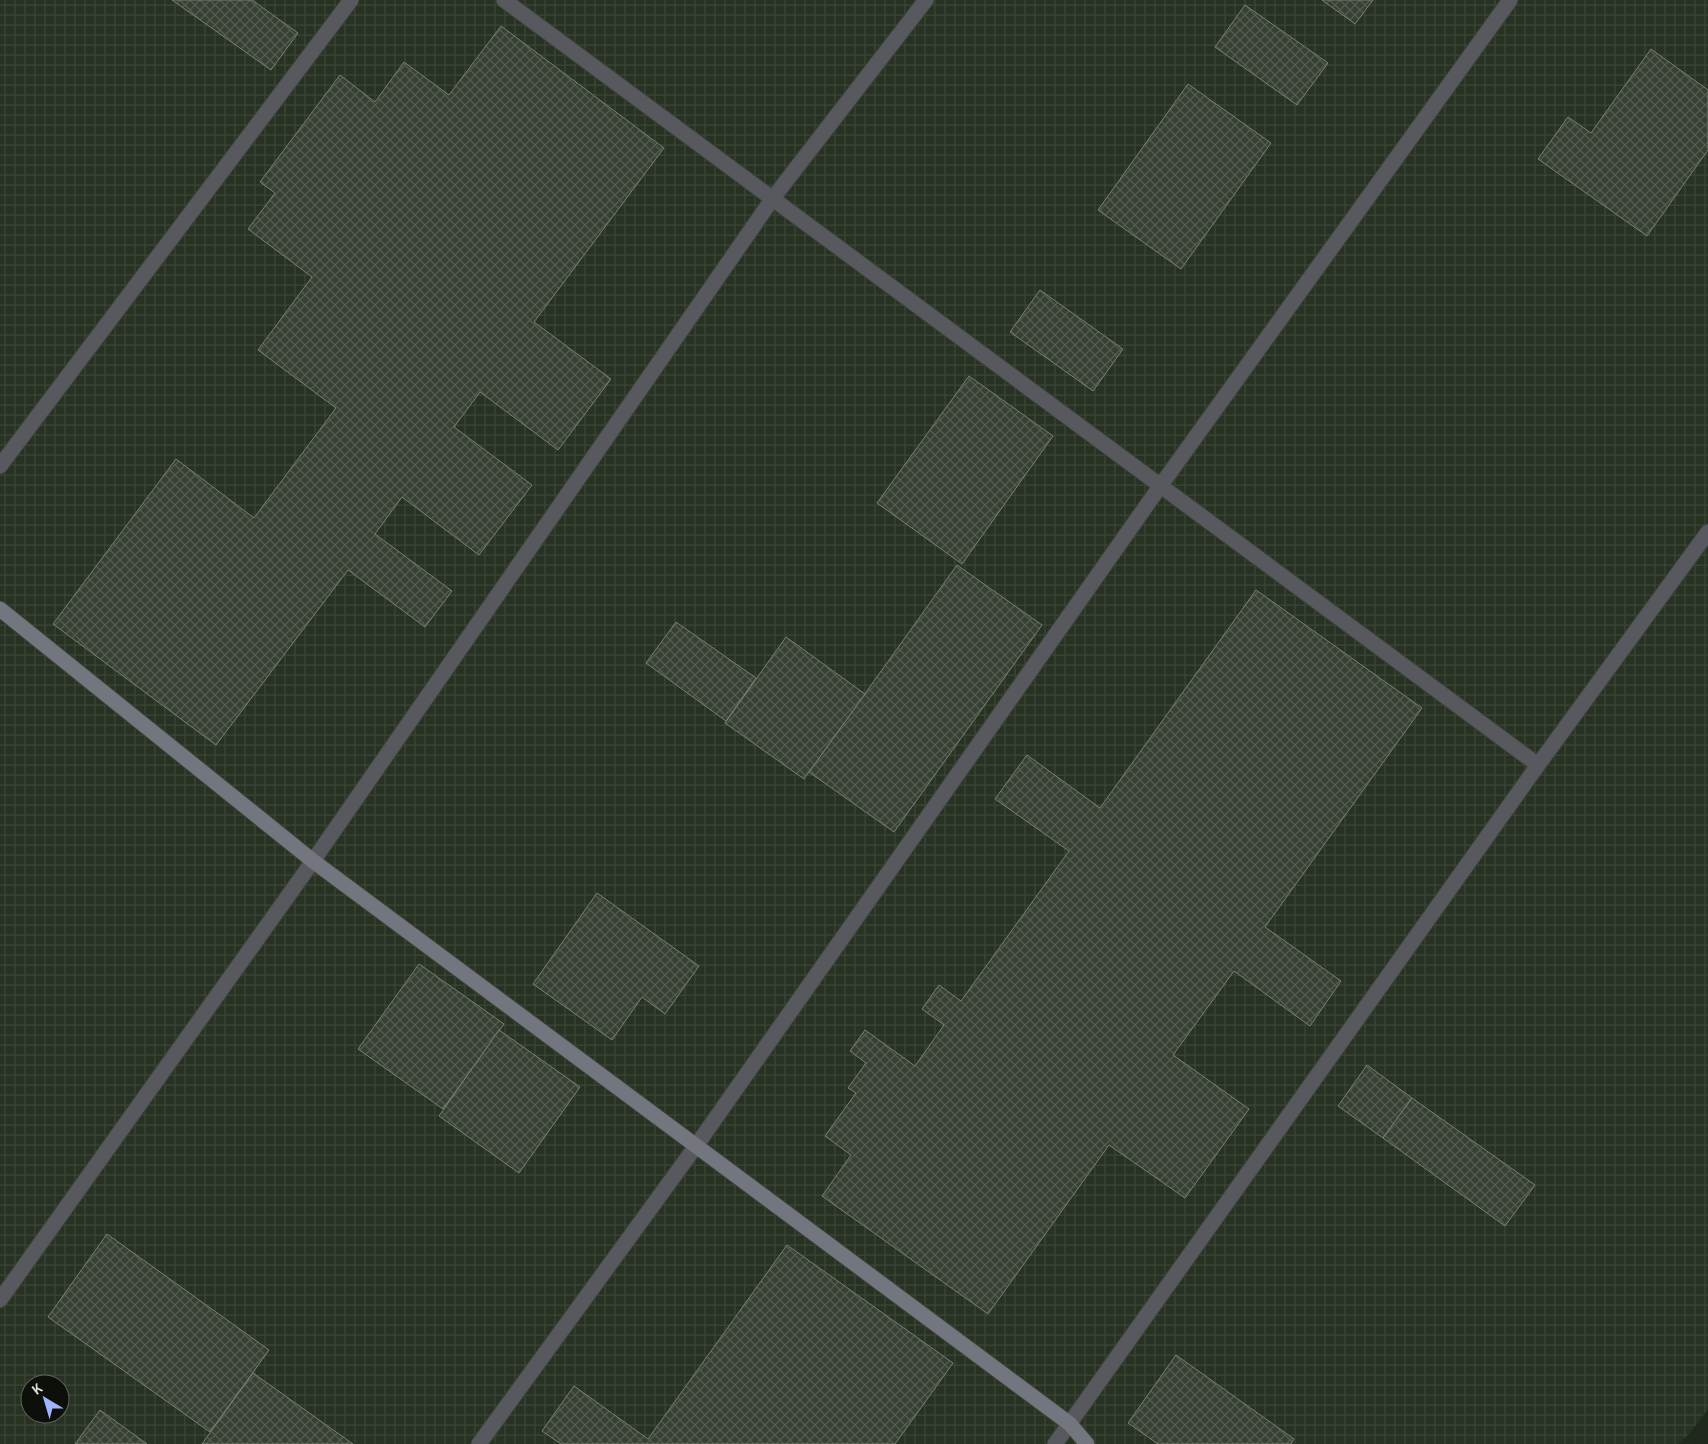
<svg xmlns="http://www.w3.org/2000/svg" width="1708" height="1444" viewBox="0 0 1708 1444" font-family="'Archivo Narrow',sans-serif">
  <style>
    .industrial { fill: url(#industrial-grid); fill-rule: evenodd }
    .building { fill: url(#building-cross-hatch); stroke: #788073 }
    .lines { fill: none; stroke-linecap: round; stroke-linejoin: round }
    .lane-casing { stroke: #3b4137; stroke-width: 17 }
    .secondary-casing { stroke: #3b4137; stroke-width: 17 }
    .lane { stroke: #57595f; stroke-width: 15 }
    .secondary { stroke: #73767f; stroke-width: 15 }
  </style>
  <defs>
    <pattern id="industrial-grid" width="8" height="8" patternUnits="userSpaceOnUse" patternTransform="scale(1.25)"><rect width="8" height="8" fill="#283222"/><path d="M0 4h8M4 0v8" fill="none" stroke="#3c4637"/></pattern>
    <pattern id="building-cross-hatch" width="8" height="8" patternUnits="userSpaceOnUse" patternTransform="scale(1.25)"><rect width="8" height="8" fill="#383f33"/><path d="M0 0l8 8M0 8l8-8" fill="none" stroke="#545b50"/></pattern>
  </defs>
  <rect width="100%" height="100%" fill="#20271c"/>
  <path class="industrial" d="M0,0H1708V1409L1689,1434L1678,1444H0ZM30,1384H60V1414H30Z"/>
  <g class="building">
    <path d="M172,0H252L298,33L271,70Z"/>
    <path d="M1322,0H1373L1355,24Z"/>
    <path d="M1245,5L1328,63L1297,105L1215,47Z"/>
    <path d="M501,26L664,148L534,322L611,379L558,450L480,392L454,427L532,485L479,555L402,497L375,534L452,591L425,627L348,570L216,745L53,624L176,459L254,518L336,408L258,350L312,277L248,229L275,193L260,182L340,75L375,102L404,62L449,95Z"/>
    <path d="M1651,49L1708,90V150L1647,236L1538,159L1568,117L1591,133Z"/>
    <path d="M1188,84L1271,143L1181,269L1098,210Z"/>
    <path d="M1040,290L1123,349L1093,391L1010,332Z"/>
    <path d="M969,376L1053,436L962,564L877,503Z"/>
    <path d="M957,565L1042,625L894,832L809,772Z"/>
    <path d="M1256,590L1422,708L1265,927L1341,981L1310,1026L1234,971L1173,1055L1249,1109L1185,1198L1109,1145L988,1314L822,1196L851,1155L825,1136L856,1093L848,1088L866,1063L850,1051L865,1030L915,1066L944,1025L922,1009L939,985L961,1001L1069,851L995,799L1027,755L1100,808Z"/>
    <path d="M676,622L756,678L726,721L646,663Z"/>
    <path d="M786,637L865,694L804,779L725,723Z"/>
    <path d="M597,893L699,966L665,1014L642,997L612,1040L533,984Z"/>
    <path d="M419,964L504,1024L443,1109L358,1049Z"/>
    <path d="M499,1030L580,1087L519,1173L439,1116Z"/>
    <path d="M1367,1065L1412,1098L1383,1138L1338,1106Z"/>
    <path d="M1412,1098L1535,1185L1505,1226L1383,1138Z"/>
    <path d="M107,1234L269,1350L210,1432L48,1317Z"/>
    <path d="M787,1245L953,1363L895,1444H561L542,1431L574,1386L648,1439Z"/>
    <path d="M1176,1355L1294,1439L1291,1444H1158L1128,1423Z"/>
    <path d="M253,1373L353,1444H202Z"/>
    <path d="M100,1410L147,1444H75Z"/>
  </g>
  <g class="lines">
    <g class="lane-casing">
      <g id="lane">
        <path d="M504,0L1538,765"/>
        <path d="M0,466L351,0"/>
        <path d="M0,1300L313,861L773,198L926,0"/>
        <path d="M479,1444L696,1146L1161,485L1510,0"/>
        <path d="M1055,1444L1538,765L1708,532"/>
      </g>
    </g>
    <g class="secondary-casing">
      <path id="secondary" d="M0,609L313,861L1070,1424L1087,1444"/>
    </g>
    <use href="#lane" class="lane"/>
    <use href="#secondary" class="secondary"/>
  </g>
  <g transform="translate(45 1399) rotate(322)"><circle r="24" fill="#0c0f0a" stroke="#60645e"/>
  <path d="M0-4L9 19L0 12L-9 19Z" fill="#a1b3fd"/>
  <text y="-8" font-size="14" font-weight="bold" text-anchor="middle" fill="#dfe3dc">K</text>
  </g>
</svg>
